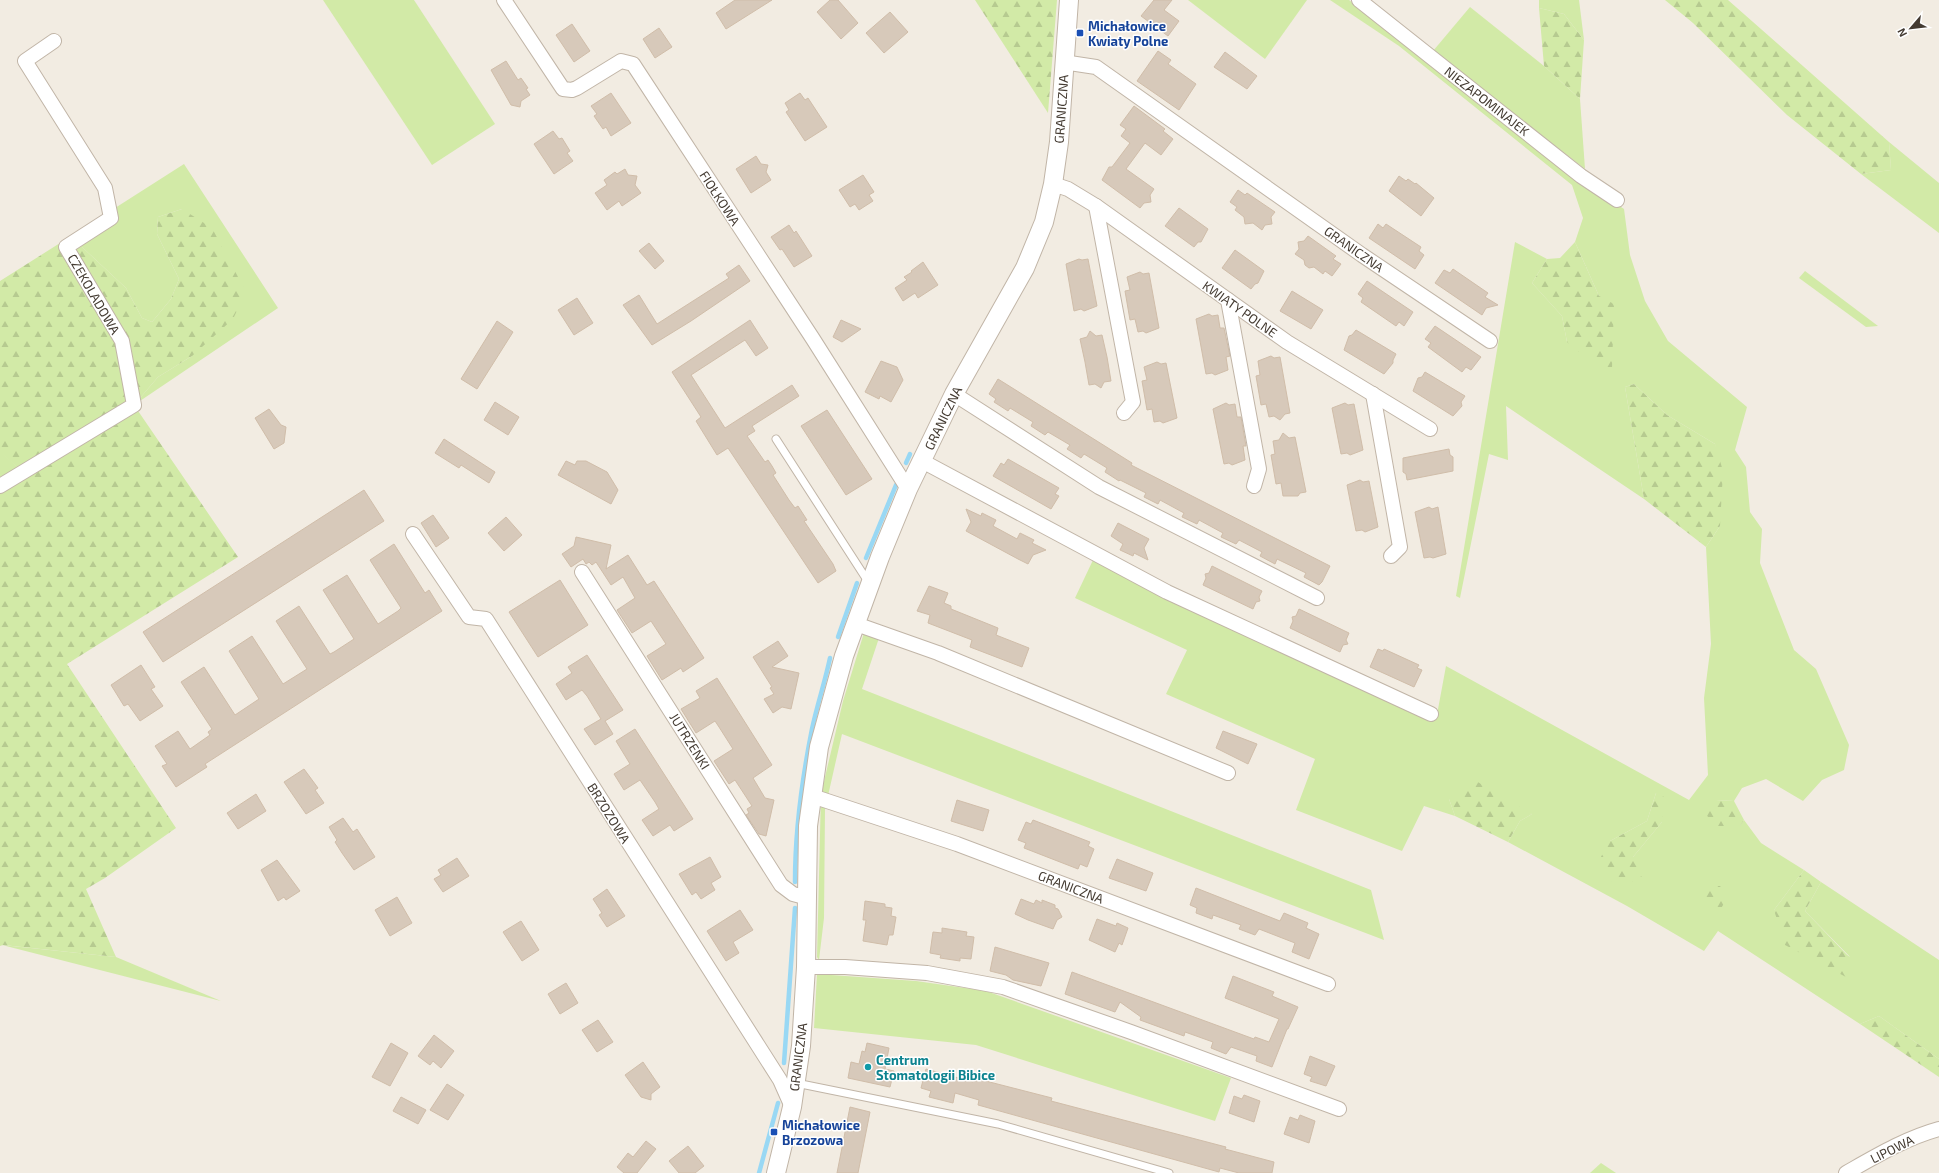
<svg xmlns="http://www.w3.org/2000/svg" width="1939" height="1173" viewBox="0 0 1939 1173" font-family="'Exo 2',sans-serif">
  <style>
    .grass { fill: #d2eaa7; fill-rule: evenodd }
    .forest { fill: url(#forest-firs) }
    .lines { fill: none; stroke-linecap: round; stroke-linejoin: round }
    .stream { stroke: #99d8f4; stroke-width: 4.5 }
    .building { fill: #d7c9ba; stroke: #d0bda9 }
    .service-casing { stroke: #c1b5a7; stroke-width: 9 }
    .minor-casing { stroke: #c1b5a7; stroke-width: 16 }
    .tertiary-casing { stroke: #c1b5a7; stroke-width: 20 }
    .service { stroke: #fff; stroke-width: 7 }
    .minor { stroke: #fff; stroke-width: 14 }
    .tertiary { stroke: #fff; stroke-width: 18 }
    .transit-dot { fill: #1a4fb4; stroke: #fff; stroke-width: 1.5 }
    .culture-dot { fill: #0f9aa8; stroke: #fff; stroke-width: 1.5 }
    .labels { text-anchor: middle; stroke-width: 3; stroke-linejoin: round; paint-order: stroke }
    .transit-label { font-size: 13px; font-weight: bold; fill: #164399; stroke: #fff; text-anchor: start }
    .street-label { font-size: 13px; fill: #443b32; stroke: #fff }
    .culture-label { font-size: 13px; font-weight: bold; fill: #0d838f; stroke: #fff; text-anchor: start }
  </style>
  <defs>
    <pattern id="forest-firs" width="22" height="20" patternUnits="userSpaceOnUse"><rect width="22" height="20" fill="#d2eaa7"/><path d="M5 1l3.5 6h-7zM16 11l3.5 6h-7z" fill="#b6ca90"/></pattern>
  </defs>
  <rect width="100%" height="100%" fill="#f2ece2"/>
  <g class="grass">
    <path d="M323,0H414L495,124L432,165Z"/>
    <path d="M1188,0H1307L1265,59Z"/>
    <path d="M1330,0H1349L1576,177L1624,209L1630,255L1645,301L1668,341L1747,407L1735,450L1746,467L1750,512L1762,529L1760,563L1794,650L1816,669L1849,745L1844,770L1822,780L1803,801L1766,779L1742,788L1734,801L1716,800L1740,826L1744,820L1761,843L1804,870L1774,910L1850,957L1805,911L1821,882L1939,960V1059L1879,1016L1860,1024L1718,931L1704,951L1627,906L1508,842L1520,821L1532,814L1449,799L1455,816L1424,806L1402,851L1296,810L1315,759L1166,694L1187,650L1075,598L1093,560L1164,596L1436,720L1446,666L1689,800L1708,775L1704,698L1711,644L1706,547L1720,526L1715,444L1667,415L1634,384L1625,387L1644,499L1506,406L1508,460L1489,454L1460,598L1456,596L1515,242L1547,259L1532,283L1562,316L1567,342L1599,296L1575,242L1583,218L1572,185L1399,46ZM1656,793L1662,822L1633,857L1610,841L1647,821Z"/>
    <path d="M1539,0H1579L1584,40L1564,14L1539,8Z"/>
    <path d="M1470,7L1544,66L1580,99L1585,169L1433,51Z"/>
    <path d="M1889,142L1939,183V233L1861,174L1891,170Z"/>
    <path d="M184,164L278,308L134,405L158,377L192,356L182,209L158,217L157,234L179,279L171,299L152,322L142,318L126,288L82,247L79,231Z"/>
    <path d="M1805,271L1878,326L1866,327L1799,278Z"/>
    <path d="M0,451L27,476L0,493Z"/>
    <path d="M867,623L879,638L862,689L1371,890L1384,940L842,734L825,809L824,918L819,960L817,957L821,794L843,701Z"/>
    <path d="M2,945L116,957L221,1001Z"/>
    <path d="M817,974L916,981L986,991L1231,1078L1215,1121L976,1045L814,1028Z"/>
    <path d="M1601,1163L1616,1173H1590Z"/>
  </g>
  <g class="forest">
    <path d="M975,0H1057L1048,113Z"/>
    <path d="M1665,0H1728L1889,142L1891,170L1861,174L1787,115L1693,23Z"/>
    <path d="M1539,8L1564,14L1584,40L1580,99L1544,66Z"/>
    <path d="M182,209L212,228L246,292L233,319L192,356L158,377L134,405L238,557L67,664L176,828L105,878L86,889L116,957L3,945L0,946V493L27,476L0,452V281L79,231L82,247L126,288L142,318L152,322L171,299L179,279L157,234L158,217Z"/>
    <path d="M1575,242L1599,296L1614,304L1612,368L1602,371L1567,342L1562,316L1532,283L1547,259L1560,258Z"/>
    <path d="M1634,384L1667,415L1715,444L1723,471L1720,526L1706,547L1644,499L1625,387Z"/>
    <path d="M1471,778L1532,814L1520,821L1508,842L1455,816L1449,799Z"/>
    <path d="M1656,793L1664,797L1662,822L1633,857L1642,878L1616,887L1598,862L1610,841L1647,821Z"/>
    <path d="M1716,800L1734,801L1744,820L1740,826H1715L1705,813Z"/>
    <path d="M1804,870L1821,882L1805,911L1850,958L1846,977L1785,945L1774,910Z"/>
    <path d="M1707,886H1720L1728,897L1720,910L1708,909L1698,897Z"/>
    <path d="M1879,1016L1939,1059V1077L1860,1024Z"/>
  </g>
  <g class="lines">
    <g class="stream">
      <path d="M906,463L910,454"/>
      <path d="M866,558L896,485"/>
      <path d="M838,637L857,583"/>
      <path d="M795,882C795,831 802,779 812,729C817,705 825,682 830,658"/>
      <path d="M784,1063L795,908"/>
      <path d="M759,1173L778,1103"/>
    </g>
  </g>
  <g class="building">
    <path d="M735,0H772L726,29L716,13Z"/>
    <path d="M830,0H838L858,23L841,39L817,12Z"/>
    <path d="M1154,0H1172L1164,10L1179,21L1168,36L1141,16Z"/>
    <path d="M890,12L908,32L884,53L866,33Z"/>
    <path d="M572,24L590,51L574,62L556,35Z"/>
    <path d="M659,28L672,47L655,58L643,39Z"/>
    <path d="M1158,51L1171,60L1168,64L1196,84L1179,110L1137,81Z"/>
    <path d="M1225,52L1257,76L1247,89L1214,67Z"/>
    <path d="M506,61L518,80L521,78L528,88L526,89L530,95L521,101L520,107L511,105L491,70Z"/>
    <path d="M611,93L631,123L611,136L606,127L603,129L594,116L597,114L591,106Z"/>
    <path d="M800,93L805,100L808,98L827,127L805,141L786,112L789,110L785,103Z"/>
    <path d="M1134,106L1165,129L1163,131L1173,139L1161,155L1145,143L1126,169L1154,189L1150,195L1151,202L1144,203L1140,208L1102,180L1109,167H1112L1130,143L1121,136L1126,129L1120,125Z"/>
    <path d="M553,131L559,139L562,138L570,151L567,153L573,161L554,174L534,144Z"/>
    <path d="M756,156L761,164L768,165L766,172L771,180L751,193L736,169Z"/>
    <path d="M625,169L628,175L637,176L635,185L641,193L622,206L619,201L607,210L595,193L607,185L604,180L615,172L617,174Z"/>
    <path d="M863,175L874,192L869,195L873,201L859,210L855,204L850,207L839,190Z"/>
    <path d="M1399,176L1406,181L1408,179L1415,184L1416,183L1434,198L1421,216L1389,191Z"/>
    <path d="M1238,190L1245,195L1247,193L1275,212L1271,217L1272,224L1265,225L1262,230L1253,223L1245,224L1244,217L1235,210L1237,207L1230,202Z"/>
    <path d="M1179,208L1208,229L1201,242H1198L1194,247L1165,226Z"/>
    <path d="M1378,224L1383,228L1386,224L1421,247L1419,251L1424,255L1415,269L1369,238Z"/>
    <path d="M789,225L794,233L796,231L812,256L794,267L782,249L780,250L771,237Z"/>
    <path d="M1308,236L1336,256L1333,259L1341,264L1332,276L1325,271L1323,274L1314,267L1309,268L1305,265L1304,260L1295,254L1299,249L1298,242L1304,241Z"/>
    <path d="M649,243L664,261L655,269L639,251Z"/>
    <path d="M1235,250L1264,271L1258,283L1255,284L1251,289L1222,268Z"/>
    <path d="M1079,259L1082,260L1088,259L1097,306L1084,311L1081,309L1074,311L1066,264Z"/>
    <path d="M923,262L938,285L918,298L915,293L903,301L895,288L907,280L904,277L912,272L911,271Z"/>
    <path d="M739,265L750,281L691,321L652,345L623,305L639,295L657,324L729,278L726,274Z"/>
    <path d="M1453,269L1488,293L1485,297L1498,305L1486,308L1482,315L1435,283L1444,270L1450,273Z"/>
    <path d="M1140,272L1143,274L1149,273L1159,328L1146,333L1143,331L1138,332L1135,319L1130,320L1125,291L1130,290L1127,277Z"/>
    <path d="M1367,281L1413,312L1404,326L1399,322L1396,326L1361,302L1363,298L1358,294Z"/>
    <path d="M1292,291L1323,310L1311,329L1280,311Z"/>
    <path d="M577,298L593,323L574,335L558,310Z"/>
    <path d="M1209,314L1212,316L1218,315L1220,328H1224L1230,356L1226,357L1228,370L1215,375L1212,373L1206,374L1196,319Z"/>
    <path d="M750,320L768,348L756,356L745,340L691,375L725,428L792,385L799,396L752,426L755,431L747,436L765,462L768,460L772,466L776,473L773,475L789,500L795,508L798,506L807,520L804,521L833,564L836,571L818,583L728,448L717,455L696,421L701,417L672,372Z"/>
    <path d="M841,320L861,329L842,342L833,337Z"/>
    <path d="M497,321L513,332L477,389L461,379Z"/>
    <path d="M1435,326L1481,357L1471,370L1466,367L1462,372L1428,347L1431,343L1425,339Z"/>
    <path d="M1356,330L1396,354L1393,360V363L1384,374L1344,350L1349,336L1352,335Z"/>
    <path d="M1090,331L1096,336L1102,335L1107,357L1111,381L1104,382L1101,388L1095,384L1089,385L1085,362L1080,339L1087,337Z"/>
    <path d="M1271,356L1274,358L1280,357L1290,413L1285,414L1280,420L1274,416L1269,417L1266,404L1261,405L1256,376L1260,375L1258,361Z"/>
    <path d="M881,361L897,367L903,380L891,402L880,396L879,399L865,392Z"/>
    <path d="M1157,362L1161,364L1166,363L1177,418L1163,423L1160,421L1154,422L1152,409L1147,410L1142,381L1147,380L1144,367Z"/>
    <path d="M1425,372L1465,396L1461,402L1462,406L1453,416L1413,391L1418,378L1422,377Z"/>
    <path d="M998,379L1132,463L1131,465L1330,566L1322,582L1319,585L1304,577L1306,573L1277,559L1275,564L1260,556L1262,552L1239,540L1236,544L1221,537L1223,533L1199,520L1197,524L1182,517L1184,513L1160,500L1158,504L1144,497L1146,493L1120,480L1119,481L1105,472L1107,468L1084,454L1081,458L1067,449L1070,445L1048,432L1045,435L1031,426L1033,422L1010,408L1008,411L994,402L996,399L989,394Z"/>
    <path d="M495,402L519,417L508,435L484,420Z"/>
    <path d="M1226,403L1229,405L1235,404L1237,417H1241L1246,446H1243L1245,460L1232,465L1229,463L1224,464L1213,409Z"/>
    <path d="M1345,403L1348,405L1354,404L1363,450L1350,455L1347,453L1341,454L1332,408Z"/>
    <path d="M269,409L281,425L286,427L284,443L274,449L255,418Z"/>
    <path d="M827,410L872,479L846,495L801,426Z"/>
    <path d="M1283,433L1289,438L1295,437L1306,492L1300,493L1298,496H1283L1281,483L1276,484L1271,455L1275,454L1273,441L1279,440Z"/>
    <path d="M444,439L495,472L489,483L461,465L459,468L435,453Z"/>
    <path d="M1449,449L1450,455L1453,457V471L1407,480L1406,474L1403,472V458Z"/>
    <path d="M1008,459L1059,488L1055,494L1059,496L1051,509L993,476L1001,463L1004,465Z"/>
    <path d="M566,461L575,465L577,461H586L607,472L618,490L611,504L558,475Z"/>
    <path d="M1360,480L1363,482L1369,481L1378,527L1365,532L1362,530L1356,531L1347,485Z"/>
    <path d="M364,490L384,521L163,662L143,632Z"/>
    <path d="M1429,507L1432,509L1438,507L1446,554L1433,558L1430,557L1424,558L1415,512Z"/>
    <path d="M966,509L981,516L982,513L996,520L993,526L1017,539L1020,533L1034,540L1032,543L1046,550L1033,555L1028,564L1018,559L966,531L971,522Z"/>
    <path d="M433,515L449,538L436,547L421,523Z"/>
    <path d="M506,517L522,535L504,551L488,533Z"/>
    <path d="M1118,523L1149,539L1144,548L1148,560L1134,553L1133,556L1120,550L1123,544L1111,536Z"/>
    <path d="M576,537L611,545L606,569L628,555L647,585L654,581L704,658L683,672L681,668L662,680L647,656L666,644L651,621L632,633L617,610L635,598L623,577L611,585L596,562L592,565L589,562L586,564L583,559L571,567L562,554L574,546Z"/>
    <path d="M394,544L425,593L429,590L442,611L205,764L207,767L176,787L162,766L167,764L155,746L178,731L190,749L210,735L208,732L212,729L181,682L204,667L235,715L259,699L229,651L252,636L283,684L307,669L276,621L299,606L330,654L334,652L354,639L323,590L347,575L378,624L398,611L401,608L370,560Z"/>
    <path d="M1212,566L1262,591L1259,597L1260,601L1256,602L1253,609L1203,585L1206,578L1205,574L1209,573Z"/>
    <path d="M560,580L588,625L538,657L509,612Z"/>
    <path d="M929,586L948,593L944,603L951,606V609L998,628L996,635L1029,648L1022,667L970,647L972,640L928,623L930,615L917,611Z"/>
    <path d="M1299,609L1349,633L1346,640L1348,644L1343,645L1340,652L1290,628L1293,621L1292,617L1296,616Z"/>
    <path d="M778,641L788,656L772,667L799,673L791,709L782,707L773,713L764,699L774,694L770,688L772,687L753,657Z"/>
    <path d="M1378,649L1383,651L1384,649L1419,665L1417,668L1422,670L1414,687L1370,667Z"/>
    <path d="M587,655L623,710L605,721L613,734L595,745L584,729L601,719L587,696L582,690L566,700L556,684L572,673L568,667Z"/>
    <path d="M141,665L155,687L151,689L163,706L140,721L128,704L124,706L111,685Z"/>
    <path d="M717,678L772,765L753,778L765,798L774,800L766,836L759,834L746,815L749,813L747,809L752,806L735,780L729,784L714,761L733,749L719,727L715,721L696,733L681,709L700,698L696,691Z"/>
    <path d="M635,729L693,819L674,831L670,825L653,836L642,820L659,809L655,802L640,780L624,790L614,774L630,764L616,741Z"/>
    <path d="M1223,731L1257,744L1248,764L1216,748Z"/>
    <path d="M304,769L318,788L315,790L324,803L306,814L284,782Z"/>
    <path d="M256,794L266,811L238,829L227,813Z"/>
    <path d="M957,800L989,810L983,831L951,821Z"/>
    <path d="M343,818L353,832L357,829L375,857L354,870L342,853L335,842L337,840L329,827Z"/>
    <path d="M1033,820L1090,842L1088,846L1094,849L1087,867L1080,864L1078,869L1024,848L1026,843L1018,840L1026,822L1031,824Z"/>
    <path d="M710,857L721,877L711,883L715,890L701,899L696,892L692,895L679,874Z"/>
    <path d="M457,858L469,876L443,892L434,879L441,875L438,870Z"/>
    <path d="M1117,859L1153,873L1146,891L1109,878Z"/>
    <path d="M277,860L300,891L286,900L284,897L278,901L261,870Z"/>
    <path d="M1196,888L1280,921L1284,913L1308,923L1306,928L1319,934L1309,959L1292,952L1295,943L1259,929L1255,935L1239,929L1241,925L1213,915L1212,919L1196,913L1197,908L1190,905Z"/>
    <path d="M607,889L625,916L607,927L599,915L602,913L593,899Z"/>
    <path d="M397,897L412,923L390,936L375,910Z"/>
    <path d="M1021,899L1034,904L1036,900L1042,903V900L1055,905V908L1058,909L1062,917L1057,920L1053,929L1028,920L1015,914Z"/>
    <path d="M865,901L885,904V907L892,908L891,916L896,917L893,935H889L887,945L863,941L866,920H863Z"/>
    <path d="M740,910L753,930L733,942L739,953L726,961L707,931Z"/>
    <path d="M1097,919L1116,926L1117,923L1128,928L1122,945L1119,943L1115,952L1089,940Z"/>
    <path d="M521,921L539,950L522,961L503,932Z"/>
    <path d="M942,928L967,932L966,936L974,937L971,959L960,958V961L940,958L941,955L930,953L933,932L942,933Z"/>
    <path d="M995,947L1049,963L1041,986L1013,980L1006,975L990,971Z"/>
    <path d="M1072,972L1254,1039L1255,1037L1269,1042L1279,1019L1225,998L1233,976L1274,992L1272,996L1298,1007L1288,1029H1287L1272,1067L1256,1061L1257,1056L1231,1047L1226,1054L1211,1048L1213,1042L1185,1032L1184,1036L1140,1020L1141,1017L1120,1002L1115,1012L1065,994Z"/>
    <path d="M566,983L578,1003L560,1014L548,994Z"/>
    <path d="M598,1020L613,1042L597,1052L582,1030Z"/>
    <path d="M434,1035L454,1051L441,1068L433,1061L430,1065L418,1056Z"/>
    <path d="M391,1043L408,1053L390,1086L372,1077Z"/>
    <path d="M867,1043L889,1048L885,1069L894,1071L890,1087L848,1078L851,1062L859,1064L862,1051L865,1052Z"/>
    <path d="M1310,1056L1335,1066L1326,1086L1310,1081L1312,1077L1304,1074Z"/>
    <path d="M643,1062L660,1087L651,1094V1100L641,1097L625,1075Z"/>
    <path d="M926,1069L973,1082L974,1078L1052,1098L1051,1101L1226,1147L1225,1149L1274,1162L1272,1173H1239L1220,1168L1219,1172L978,1105L979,1100L955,1093L953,1103L929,1097L931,1091L921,1088Z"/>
    <path d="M447,1084L464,1095L448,1120L430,1110Z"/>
    <path d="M1244,1095L1260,1101L1254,1122L1229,1113L1234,1096L1242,1099Z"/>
    <path d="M401,1097L426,1110L418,1124L393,1111Z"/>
    <path d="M850,1107L870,1112L858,1173H837Z"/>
    <path d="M1300,1115L1315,1121L1309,1143L1284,1134L1290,1117L1298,1120Z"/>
    <path d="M646,1141L656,1149L637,1173H624L617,1167L628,1153L633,1157Z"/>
    <path d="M688,1146L704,1166L695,1173H679L669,1161Z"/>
  </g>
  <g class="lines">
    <g class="service-casing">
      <g id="service">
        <path d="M776,439L869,583"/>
        <path d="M796,1083L998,1124L1169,1173"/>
      </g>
    </g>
    <g class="minor-casing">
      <g id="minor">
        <path d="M504,0L563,89L572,90L577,88L621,61L633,64L813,339L908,489"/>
        <path d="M1359,0L1581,176L1617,200"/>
        <path d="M1063,62L1096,67L1362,255L1490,341"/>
        <path d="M1053,184L1068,189L1096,206L1287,342L1430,429"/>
        <path d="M1096,206L1133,402L1124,413"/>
        <path d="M1228,300L1259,469L1254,486"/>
        <path d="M954,394L1099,487L1317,598"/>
        <path d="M1373,394L1400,547L1391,556"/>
        <path d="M922,461L1167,592L1431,714"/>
        <path d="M0,486L134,405L122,341L66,247L111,218L105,188L25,61L54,41"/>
        <path d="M413,534L469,617L486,619L780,1080L792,1107"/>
        <path d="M582,572L781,885L793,894L808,898"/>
        <path d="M856,624L938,653L1228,773"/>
        <path d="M812,796L957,844L1328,984"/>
        <path d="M806,967H845L927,973L1003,987L1131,1032L1339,1109"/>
        <path d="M1846,1173C1876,1156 1906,1138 1939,1129"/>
      </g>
    </g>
    <g class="tertiary-casing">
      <path id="tertiary" d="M776,1173L792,1107L801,1046L806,967L808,826L819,747L844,656L880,557L908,489L954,394L1025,268L1044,222L1053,184L1059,142L1069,0"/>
    </g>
    <use href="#service" class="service"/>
    <use href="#minor" class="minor"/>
    <use href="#tertiary" class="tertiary"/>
  </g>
  <g class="transit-dot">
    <rect x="1076" y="29" width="8" height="8" rx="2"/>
    <rect x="770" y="1128" width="8" height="8" rx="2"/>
  </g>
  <circle class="culture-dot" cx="868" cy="1067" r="4"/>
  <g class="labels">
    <g class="transit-label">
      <text x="1088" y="31">Michałowice<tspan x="1088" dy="15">Kwiaty Polne</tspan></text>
      <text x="782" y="1130">Michałowice<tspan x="782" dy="15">Brzozowa</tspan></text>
    </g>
    <g class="street-label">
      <text transform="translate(1487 101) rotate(38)" y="5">NIEZAPOMINAJEK</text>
      <text transform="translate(1061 109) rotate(-86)" y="5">GRANICZNA</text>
      <text transform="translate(720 198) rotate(57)" y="5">FIOŁKOWA</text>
      <text transform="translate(1354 249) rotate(35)" y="5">GRANICZNA</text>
      <text transform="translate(94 294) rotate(60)" y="5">CZEKOLADOWA</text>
      <text transform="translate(1240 309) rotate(35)" y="5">KWIATY POLNE</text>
      <text transform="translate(943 418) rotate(-64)" y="5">GRANICZNA</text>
      <text transform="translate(690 741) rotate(58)" y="5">JUTRZENKI</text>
      <text transform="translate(609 813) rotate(58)" y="5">BRZOZOWA</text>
      <text transform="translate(1071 887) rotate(21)" y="5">GRANICZNA</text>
      <text transform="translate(798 1057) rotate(-83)" y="5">GRANICZNA</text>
      <text transform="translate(1892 1149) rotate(-26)" y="5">LIPOWA</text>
    </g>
    <g class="culture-label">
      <text x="876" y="1065">Centrum<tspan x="876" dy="15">Stomatologii Bibice</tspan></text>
    </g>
  </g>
  <g transform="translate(1911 28) rotate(242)" stroke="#ffffff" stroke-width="3" paint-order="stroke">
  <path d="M0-3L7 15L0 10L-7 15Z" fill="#443b32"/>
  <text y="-6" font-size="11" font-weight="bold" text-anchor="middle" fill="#443b32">N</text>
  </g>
</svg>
